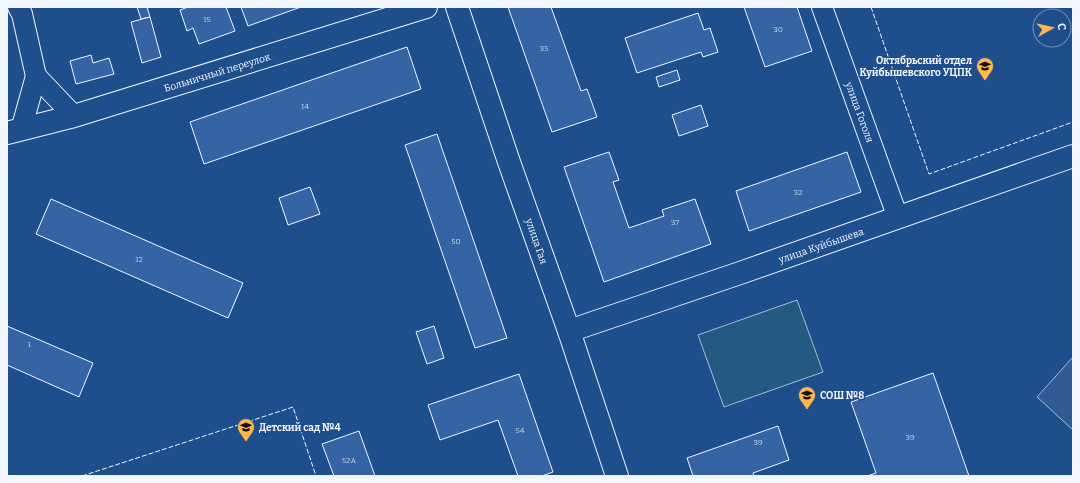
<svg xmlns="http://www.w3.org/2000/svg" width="1080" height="483" viewBox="0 0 1080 483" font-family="Bitter,serif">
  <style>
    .green { fill: #245a82; stroke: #a8bbd7 }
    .parking { fill: #305b95; stroke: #a8bbd7 }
    .building { fill: #3563a3; stroke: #f2f6ff }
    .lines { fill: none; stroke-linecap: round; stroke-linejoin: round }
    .street-casing { stroke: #f2f6ff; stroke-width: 22 }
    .secondary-casing { stroke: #f2f6ff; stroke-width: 24 }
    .street { stroke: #1f4e8c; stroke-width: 20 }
    .secondary { stroke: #1f4e8c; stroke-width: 22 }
    .fence { stroke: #f2f6ff; stroke-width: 1; stroke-dasharray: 5 2; stroke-linecap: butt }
    .labels { text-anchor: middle; stroke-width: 3; stroke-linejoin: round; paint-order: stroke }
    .number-label { font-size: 8px; fill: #c3d1e8 }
    .poi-label { font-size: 10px; font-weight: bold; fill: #f2f6ff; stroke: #1f4e8c; text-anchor: start }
    .street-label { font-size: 10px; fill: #f2f6ff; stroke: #1f4e8c }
  </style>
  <rect width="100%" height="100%" fill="#1f4e8c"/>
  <path class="green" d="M797,300L823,372L724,407L698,335Z"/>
  <path class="parking" d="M1073,357V430L1037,397Z"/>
  <g class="building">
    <path d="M137,7H147L150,17L141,19Z"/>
    <path d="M188,7H226L235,31L199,44L193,28L187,31L180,10Z"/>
    <path d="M241,7H301L248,26Z"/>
    <path d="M508,7H551L581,91L587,89L597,117L552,132Z"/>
    <path d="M744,7H797L812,51L765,67Z"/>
    <path d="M698,13L704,30L710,28L718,52L703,57L701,52L637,73L625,38Z"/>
    <path d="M150,17L161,57L142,63L131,22Z"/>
    <path d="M407,47L421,89L204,164L190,122Z"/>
    <path d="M91,55L93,63L109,58L114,74L76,84L70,61Z"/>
    <path d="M677,70L680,80L659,87L656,77Z"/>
    <path d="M701,105L708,126L679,136L672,115Z"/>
    <path d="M437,134L507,338L475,348L405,145Z"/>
    <path d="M609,152L619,180L613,182L629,228L664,216L662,210L695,199L711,244L604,282L564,167Z"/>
    <path d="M847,152L861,192L749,231L736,191Z"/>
    <path d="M310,187L320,214L288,225L279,198Z"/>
    <path d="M51,199L243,283L228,318L36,234Z"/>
    <path d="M7,326L93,363L79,397L7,365Z"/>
    <path d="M434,326L444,358L427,364L416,332Z"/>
    <path d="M933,373L969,476H867L876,473L851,402Z"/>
    <path d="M519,374L553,472L542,476H518L498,420L440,440L428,405Z"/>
    <path d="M778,426L789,460L753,473L754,476H693L687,458Z"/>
    <path d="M359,431L375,476H334L322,444Z"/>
  </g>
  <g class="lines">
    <g class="street-casing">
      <g id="street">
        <path d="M18,7L22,14L36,76L21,130"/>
        <path d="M822,7L898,218"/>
        <path d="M36,76L74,116"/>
      </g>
    </g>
    <g class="secondary-casing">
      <g id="secondary">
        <path d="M457,7L509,162L569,331L617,476"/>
        <path d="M7,133L74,116L426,7"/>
        <path d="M569,331L740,273L1073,156"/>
      </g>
    </g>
    <use href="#street" class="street"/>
    <use href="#secondary" class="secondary"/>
    <g class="fence">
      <path d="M871,7L929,174L1073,122"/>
      <path d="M82,476L293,407L316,476"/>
    </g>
  </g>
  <defs>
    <g id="university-pin" transform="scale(0.9)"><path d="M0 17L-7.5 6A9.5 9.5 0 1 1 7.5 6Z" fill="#ffb74d" stroke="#1f4e8c"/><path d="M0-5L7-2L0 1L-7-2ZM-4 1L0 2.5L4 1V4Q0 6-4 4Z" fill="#111"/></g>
    <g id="school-pin" transform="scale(0.9)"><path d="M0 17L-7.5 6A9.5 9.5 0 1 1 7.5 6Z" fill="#ffb74d" stroke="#1f4e8c"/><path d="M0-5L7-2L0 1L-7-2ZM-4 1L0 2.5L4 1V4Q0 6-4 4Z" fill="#111"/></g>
  </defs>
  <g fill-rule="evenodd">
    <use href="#university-pin" x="985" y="66"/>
    <use href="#school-pin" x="807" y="395"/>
    <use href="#school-pin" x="246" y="427"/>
  </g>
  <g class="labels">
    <g class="number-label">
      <text x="207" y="22">15</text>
      <text x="778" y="32">30</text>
      <text x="544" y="51">35</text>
      <text x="305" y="109">14</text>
      <text x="798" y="195">32</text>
      <text x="675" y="225">37</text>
      <text x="456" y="244">50</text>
      <text x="139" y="262">12</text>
      <text x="29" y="347">1</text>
      <text x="520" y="433">54</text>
      <text x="910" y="440">39</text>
      <text x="758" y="445">39</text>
      <text x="349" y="463">52А</text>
    </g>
    <g class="poi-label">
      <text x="972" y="64" text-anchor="end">Октябрьский отдел<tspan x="972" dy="12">Куйбышевского УЦПК</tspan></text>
      <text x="820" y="399">СОШ №8</text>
      <text x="259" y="431">Детский сад №4</text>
    </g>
    <g class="street-label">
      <text transform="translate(217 72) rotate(-17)" y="4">Больничный переулок</text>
      <text transform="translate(860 112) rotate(70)" y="4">улица Гоголя</text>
      <text transform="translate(537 241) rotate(71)" y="4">улица Гая</text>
      <text transform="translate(821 245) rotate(-19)" y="4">улица Куйбышева</text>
    </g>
  </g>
  <rect width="1080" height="483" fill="none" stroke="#f2f6ff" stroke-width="16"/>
  <g transform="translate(1052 28) rotate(82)"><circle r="19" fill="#1f4e8c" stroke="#7391ba"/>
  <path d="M0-3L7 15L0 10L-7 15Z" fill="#ffb74d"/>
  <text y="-6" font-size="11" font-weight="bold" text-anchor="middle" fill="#f2f6ff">С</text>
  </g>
</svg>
